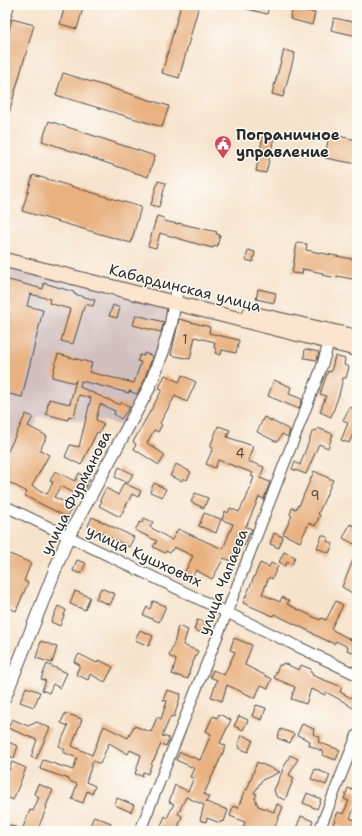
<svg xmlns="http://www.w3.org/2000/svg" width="362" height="836" viewBox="0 0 362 836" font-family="'Shantell Sans',sans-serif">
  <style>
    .industrial { fill: #d2bfbf }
    .building { fill: #e9b180 }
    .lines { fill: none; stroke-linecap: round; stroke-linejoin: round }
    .minor-casing { stroke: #4a4743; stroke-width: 12 }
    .tertiary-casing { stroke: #4a4743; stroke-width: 14 }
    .secondary-casing { stroke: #4a4743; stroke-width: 16 }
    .minor { stroke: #fff; stroke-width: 10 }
    .tertiary { stroke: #fff; stroke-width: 12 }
    .secondary { stroke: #fce5cf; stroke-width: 14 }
    .labels { text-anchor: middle; stroke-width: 3; stroke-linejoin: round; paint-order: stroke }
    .number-label { font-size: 13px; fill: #5a4c40 }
    .poi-label { font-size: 15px; font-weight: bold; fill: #2b2b2b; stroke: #fdfcf7; text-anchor: start }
    .street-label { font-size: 15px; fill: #2b2b2b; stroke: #fdfcf7 }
  </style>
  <rect width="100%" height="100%" fill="#fdfcf7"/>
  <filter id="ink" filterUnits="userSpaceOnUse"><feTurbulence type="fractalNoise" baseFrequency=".025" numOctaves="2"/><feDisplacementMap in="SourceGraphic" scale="8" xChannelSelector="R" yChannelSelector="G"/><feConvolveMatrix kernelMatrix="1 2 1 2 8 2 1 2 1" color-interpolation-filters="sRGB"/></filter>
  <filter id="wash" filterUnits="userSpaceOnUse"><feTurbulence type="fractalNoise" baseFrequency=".012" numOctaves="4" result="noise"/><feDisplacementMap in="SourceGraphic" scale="16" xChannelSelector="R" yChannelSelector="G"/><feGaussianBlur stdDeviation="0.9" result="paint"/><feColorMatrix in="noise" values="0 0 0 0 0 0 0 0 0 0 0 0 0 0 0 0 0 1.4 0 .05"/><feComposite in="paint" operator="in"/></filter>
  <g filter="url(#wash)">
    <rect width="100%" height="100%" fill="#f7e3cc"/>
    <path class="industrial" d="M5,260L174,303L171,324L128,427L99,420L82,421L39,416L5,490Z"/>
    <g id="blocks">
      <g class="building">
        <path d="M65,5H84L77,29L60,24Z"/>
        <path d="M181,5H199L179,78L162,73Z"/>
        <path d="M239,5H269L267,14L239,7Z"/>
        <path d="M293,7L315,13L312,25L290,19Z"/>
        <path d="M334,18L357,23V36L331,30Z"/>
        <path d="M12,19L34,25L7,120H5V43Z"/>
        <path d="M284,50L295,53L283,97L272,94Z"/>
        <path d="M63,73L169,106L162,127L56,95Z"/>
        <path d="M49,121L155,156L148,177L42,141Z"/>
        <path d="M329,134L357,140V164L325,158Z"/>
        <path d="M263,135L274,138L266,173L256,171Z"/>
        <path d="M33,175L141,207L131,243L22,211Z"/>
        <path d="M158,181L166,183L159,207L151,205Z"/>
        <path d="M157,216L164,218V221L178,224V223L217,232L216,234L220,235L217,247L214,246L213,248L201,245L160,233L156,248L148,246Z"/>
        <path d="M297,243L307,244L306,250L357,260V280L337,276V278L322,275L323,273L303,269L302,274L292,273Z"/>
        <path d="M248,250L255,252L253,262L246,260Z"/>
        <path d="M5,279L43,289L44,283L74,292V294L95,300L93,306L85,304L73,344L61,341L70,309L49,303L50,299L30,294L27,306L43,310L22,397L5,393Z"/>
        <path d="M258,289L276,293L274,303L256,299Z"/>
        <path d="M113,305L120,308L117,318L109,316Z"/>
        <path d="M136,315L164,322L161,332L133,325Z"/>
        <path d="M179,319L210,327L209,333L239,340L236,353L222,350L221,355L215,353L216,349L214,348L215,342L195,337L190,359L171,355Z"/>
        <path d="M305,349L319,352L317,360L304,358Z"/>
        <path d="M144,353L153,356L142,385L137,394L129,391V393L81,381L80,387L120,405L122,402L130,407L121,419L114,414L115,411L100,404L96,420L104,424L99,433L97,432L81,465L65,457L70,445L79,447L91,398L79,395L74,417L69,416L68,420L46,414L49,399L70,404L76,380L75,383L52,377L58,354L92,363L89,372L134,383L141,362L137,361L140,355L144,356Z"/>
        <path d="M335,356L345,359L344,365L349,367L346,378H343L339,395L331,417L320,412L326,396L320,394L328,371L331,372Z"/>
        <path d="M165,375L179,382L182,375L196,382L187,402L175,396L160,423L162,425L158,432L154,430L147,443L165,455L159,465L134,449L136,444L133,442L162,390L159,388Z"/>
        <path d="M274,380L291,387L289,394L302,399L299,409L268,396Z"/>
        <path d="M350,407L357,411V425L349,443L341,440L348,423L343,420Z"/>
        <path d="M26,414L33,417L28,426L47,436L40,450L49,455L32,486L47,494L53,482L50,481L55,471L75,481L79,473L90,479L80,496L61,486L54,497L73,506L67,517L25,496L27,492L5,480V457Z"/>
        <path d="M264,417L290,430L288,437L282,434L278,441H275L257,432Z"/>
        <path d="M218,426L230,430L227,437L253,446L248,461L264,467L260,478L270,482L264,499L259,497L246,527L252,529L250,534H249L244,546L241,544L234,562L224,558L212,579L196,570L190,581L182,577L193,556L174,547L170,553L166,551L165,553L153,547L157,541L135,530L140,522L142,523L144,518L153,522L150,527L172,540L178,529L223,549L233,524L222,520L225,511L228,513L230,508L239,512L244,502H245L254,477L251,476L253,473L218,460L215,468L206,464L213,448L210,447Z"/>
        <path d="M318,428L333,434L328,448L319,444L306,474L292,469L295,462L300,465L313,430L316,431Z"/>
        <path d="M176,464L191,472L187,480L183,478L182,481L170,476Z"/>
        <path d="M119,467L133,474L128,483L115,477Z"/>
        <path d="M314,471L333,480L318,514L320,515L315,526L309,523L300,542L283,534L292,516L290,515L292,508L296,509L298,505L299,506Z"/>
        <path d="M124,483L141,491L138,497L132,494L120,517L99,506L102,501L100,500L106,488L118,495Z"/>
        <path d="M154,483L166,489L162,497L150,492Z"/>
        <path d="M195,493L208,498L204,508L191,502Z"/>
        <path d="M204,513L221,519L216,533L199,526Z"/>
        <path d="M92,517L134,537L129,547L88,526Z"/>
        <path d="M350,524L357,527V538L354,544L343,538Z"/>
        <path d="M274,533L283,537L279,548L270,544Z"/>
        <path d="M322,535L329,538L327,541L333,544L329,553L317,548Z"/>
        <path d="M357,551V587L354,594L342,587Z"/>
        <path d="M5,552L31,563L24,581L28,583L16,611L5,606Z"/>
        <path d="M284,552L295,557L292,565L287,562L285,566L279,562Z"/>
        <path d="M77,560L86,563L81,574L73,571Z"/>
        <path d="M260,563L269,567L271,563L278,566L272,579L269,577L262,594L280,602L282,597L289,601L287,604L320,620L321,618L326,620L336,601L343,605L331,629L357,643L354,653L347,650L348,647L336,641L334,644L313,634V633L274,614L273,616L243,603Z"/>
        <path d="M101,588L115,594L110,605L96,599Z"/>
        <path d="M75,591L90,597L85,610L70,604Z"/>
        <path d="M153,601L166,606L159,622L143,615L147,607L150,609Z"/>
        <path d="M58,606L66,610L60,626L51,622Z"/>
        <path d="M197,620L208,623L205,634L194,630Z"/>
        <path d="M178,626L188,630L183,645L198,651L190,669L188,679L172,674L176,660L175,659L169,656L175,640Z"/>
        <path d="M140,630L153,636L149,646L135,640Z"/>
        <path d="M234,638L252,645L245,665L272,679L268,688L261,685L255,698L227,685L222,701L211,697L217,680L210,677L213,670L224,675L235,652L230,650Z"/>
        <path d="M41,641L57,647L52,663L36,658Z"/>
        <path d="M79,654L97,663L99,660L113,667L105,682L90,674L88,680L76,674L80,665L74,662Z"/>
        <path d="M283,663L299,670L301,665L311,669L310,672L313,673L312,675L342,687L340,692L351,698L357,686V710L348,705V704L326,692L325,695L311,689L306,704L291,699L295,687L274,678L279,665H282Z"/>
        <path d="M47,664L67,673L60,688L53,684L49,693L42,690L46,681L41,679Z"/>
        <path d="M26,687L40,692L34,707L20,702Z"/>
        <path d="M167,690L181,694L174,717L171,716L162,736L169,738L166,746L161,744L154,760H153L148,774L143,772L142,776L135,774L141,755L130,750L128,754L109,743L100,764L93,761L86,782L95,786L92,794L87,791L83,803L72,799L77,784L69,781V779L40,769L43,760L73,770L77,758L63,752L65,749L59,746L68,726L61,723L65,713L82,719L72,746L92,755L104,726L128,738L134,726L151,732L157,717L161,719L167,701L163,700Z"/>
        <path d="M256,705L266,708L262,720L252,716Z"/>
        <path d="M219,714L231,720L220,743L226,746L204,794L209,797L206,802L228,810L224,822L221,821L220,823L207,818L206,822L200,820L204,805L186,797L178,814L182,816L177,831H168L160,828L165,816L167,818L174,804L169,802L175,785L188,791L194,778L190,777L194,768L176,760L180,752L200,760L211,734L206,731L213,716L217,718Z"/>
        <path d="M239,716L248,720L243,730L234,726Z"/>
        <path d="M12,719L28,726L37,722L50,728L36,759L31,757L37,740L8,728Z"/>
        <path d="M302,724L314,729L313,734L320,737L318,742L340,750L336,760L322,755L324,752L309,745L310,741L297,735Z"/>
        <path d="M281,729L294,734L290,743L277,738Z"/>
        <path d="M242,735L253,740L248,752L239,748L240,746L238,745Z"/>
        <path d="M5,741L18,746L14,758L5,754Z"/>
        <path d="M290,755L298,759L289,775L294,778L285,800L276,796L274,790L283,770L282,771Z"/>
        <path d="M12,762L26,768L13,800L5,796V768L9,770Z"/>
        <path d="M257,762L280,772L262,780L254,793L257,794L255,798L258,806L274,812L277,804L283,807L273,831H242L245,822L230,816L233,806L238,808L245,789L247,790Z"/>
        <path d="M315,769L330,775L326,785L311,779Z"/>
        <path d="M38,784L53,790L46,806L47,807L37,831H5V823L22,830L30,810L33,811L39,797L34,794Z"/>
        <path d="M348,788L357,792V801L350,818L357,821V831H349L333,824L338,812L343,814L349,801L344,799Z"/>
        <path d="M307,793L321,799L317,809L303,803Z"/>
        <path d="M117,798L134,805L131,812L115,805Z"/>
        <path d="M94,816L111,823L108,831H88Z"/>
        <path d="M301,816L313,821L309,831H295Z"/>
      </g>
    </g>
  </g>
  <g filter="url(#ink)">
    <use href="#blocks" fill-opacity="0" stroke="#4a4743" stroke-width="1"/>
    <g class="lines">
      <g class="minor-casing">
        <g id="minor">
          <path d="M5,18L9,5"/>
          <path d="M5,506L357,675"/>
          <path d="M140,831L227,612L321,369L329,342"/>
          <path d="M319,831L357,735"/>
        </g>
      </g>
      <g class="tertiary-casing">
        <path id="tertiary" d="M5,697L68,537L149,388L163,351L171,324L176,294"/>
      </g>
      <g class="secondary-casing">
        <g id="secondary">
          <path d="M5,260L357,349"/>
          <path d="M250,313L357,337"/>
        </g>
      </g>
      <use href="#minor" class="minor"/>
      <use href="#tertiary" class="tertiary"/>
      <use href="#secondary" class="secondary"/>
    </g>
  </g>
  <defs>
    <g id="civic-pin" transform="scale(0.9)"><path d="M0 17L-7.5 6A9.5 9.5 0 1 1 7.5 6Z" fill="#d1495b" stroke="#fdfcf7"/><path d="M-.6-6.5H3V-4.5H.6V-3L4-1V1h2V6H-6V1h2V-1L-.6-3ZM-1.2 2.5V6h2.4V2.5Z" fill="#fff"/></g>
  </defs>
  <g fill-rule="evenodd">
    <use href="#civic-pin" x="223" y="144"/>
  </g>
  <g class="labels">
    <g class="number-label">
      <text x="185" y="344">1</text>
      <text x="240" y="458">4</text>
      <text x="315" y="500">9</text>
    </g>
    <g class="poi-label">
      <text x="236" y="140">Пограничное<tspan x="236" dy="17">управление</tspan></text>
    </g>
    <g class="street-label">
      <text transform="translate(185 288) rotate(14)" y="5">Кабардинская улица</text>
      <text transform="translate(76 493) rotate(-63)" y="5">улица Фурманова</text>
      <text transform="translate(144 556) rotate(25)" y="5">улица Кушховых</text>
      <text transform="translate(223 582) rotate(-69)" y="5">улица Чапаева</text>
    </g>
  </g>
  <rect width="362" height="836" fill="none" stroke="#fdfcf7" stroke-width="20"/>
</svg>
